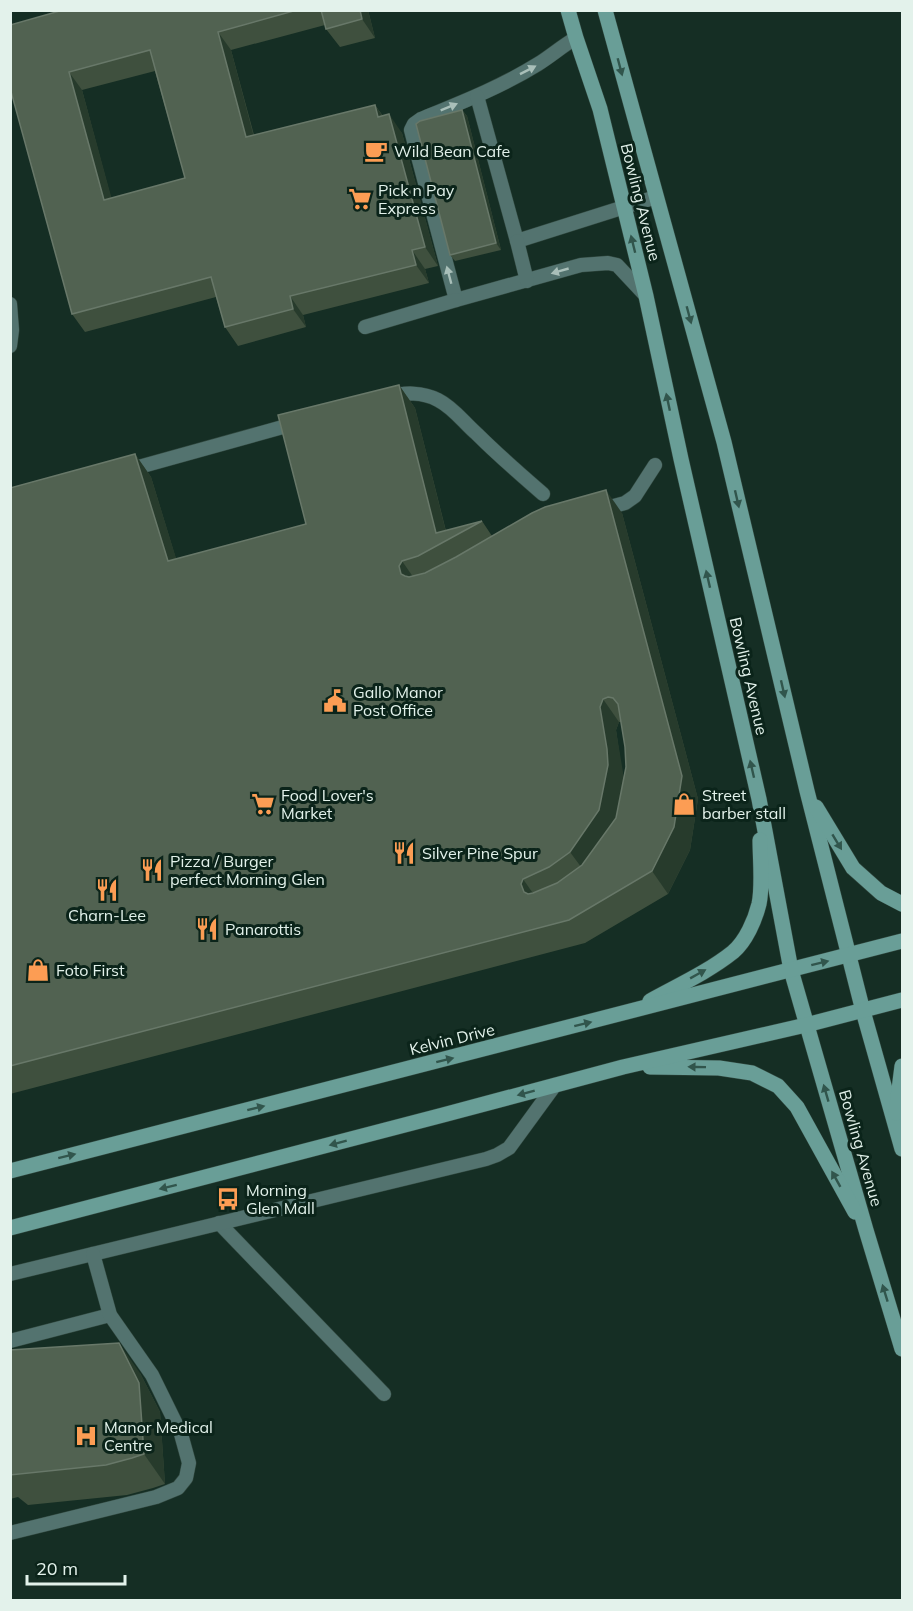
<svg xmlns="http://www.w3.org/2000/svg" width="913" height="1611" viewBox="0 0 913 1611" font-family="Mulish,sans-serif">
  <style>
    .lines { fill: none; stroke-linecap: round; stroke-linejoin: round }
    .service-casing { stroke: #324940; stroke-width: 15 }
    .secondary-casing { stroke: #324940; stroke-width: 16 }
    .service { stroke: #53736f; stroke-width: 14 }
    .secondary { stroke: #699e97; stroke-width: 15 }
    .wall { fill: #3f503e; fill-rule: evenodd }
    .shaded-wall { fill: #273b2c }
    .building { fill: #516251; stroke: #687869; stroke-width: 1.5; fill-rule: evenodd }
    .oneway { fill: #31554c }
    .oneway2 { fill: #a9bfb9 }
    .labels { text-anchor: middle; stroke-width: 6; stroke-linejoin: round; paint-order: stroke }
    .poi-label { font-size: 16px; fill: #e3f2eb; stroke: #0b241a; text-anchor: start }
    .street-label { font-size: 16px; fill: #e3f2eb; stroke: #0b241a }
  </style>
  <rect width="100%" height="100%" fill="#152e24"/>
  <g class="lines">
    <g class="service-casing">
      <g id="service">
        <path d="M576,38C562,46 551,56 538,64C501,87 460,103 421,119L414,124L411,130L456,300L581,265L608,263L617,265L646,296"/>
        <path d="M477,96L517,241L656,197"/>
        <path d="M517,241L527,281"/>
        <path d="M10,304L12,330L10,346"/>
        <path d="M365,327L456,300"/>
        <path d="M388,397C404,392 423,392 438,400C454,408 464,423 477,434C498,455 521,475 543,494"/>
        <path d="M128,470L297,423"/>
        <path d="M599,510L625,503L635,496L655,465"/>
        <path d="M219,1223L384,1394"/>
        <path d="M10,1274L486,1159L497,1155L509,1148L555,1085"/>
        <path d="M10,1341L110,1315"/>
        <path d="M10,1533L156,1497L178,1488L186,1478L189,1463L181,1434L152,1375L110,1315L93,1254"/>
      </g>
    </g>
    <g class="secondary-casing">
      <g id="secondary">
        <path d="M568,10L576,38L600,109L646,296L681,459L759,799L791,970L866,1230L902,1349"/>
        <path d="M605,10L724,442L807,791L863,1011L902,1149"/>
        <path d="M816,807L853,868L881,893L902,904"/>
        <path d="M650,1001C677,986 708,972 733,952C746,941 755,920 759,904C763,886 760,859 760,840"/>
        <path d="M650,1067L719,1068L752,1073L778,1086L797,1107L855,1212"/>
        <path d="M896,1113L902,1066"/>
        <path d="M10,1171L902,941"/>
        <path d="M10,1228L443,1115L623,1067L806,1025L902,1000"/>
      </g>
    </g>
    <use href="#service" class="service"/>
    <use href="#secondary" class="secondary"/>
  </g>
  <g class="wall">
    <path d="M63,10H368L375,38L340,47L326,29L325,25L231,50L254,135L375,105L383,116L402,133L438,266L425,269L429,283L303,315L306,327L238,346L225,327L216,297L85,332L72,314ZM155,71L185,178L111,198L82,90Z"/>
    <path d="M462,110L467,116L501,250L455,261L450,255Z"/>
    <path d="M399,385L415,408L446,531L482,521L492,536L622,513L698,799L690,850L668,894L585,943L10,1094V488L135,454L151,477L176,559L306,524ZM619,722H621L625,747L626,767L623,779L616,730Z"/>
    <path d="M10,1350L140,1373L160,1412L165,1484L153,1488L127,1495L28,1505L18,1497L10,1499Z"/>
  </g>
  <g class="shaded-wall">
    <path d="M360,10H368L375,38L362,19Z"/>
    <path d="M218,32L231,50L259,156L246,137Z"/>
    <path d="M69,72L82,90L117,218L104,200Z"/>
    <path d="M375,105L388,124L378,117Z"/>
    <path d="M462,110L467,116L501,250L496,243Z"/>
    <path d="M389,114L402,133L438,266L425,247Z"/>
    <path d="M412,250L425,269L429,283L416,265Z"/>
    <path d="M290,296L303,315L306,327L293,309Z"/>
    <path d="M399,385L415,408L448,540L436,533Z"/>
    <path d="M135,454L151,477L184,584L168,561Z"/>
    <path d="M606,490L622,513L698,799L690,850L668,894L652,871Z"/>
    <path d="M402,561L418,584L401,574L399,566Z"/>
    <path d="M603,699L619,722L616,730L623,772L624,788L615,833L587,875L570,852L600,707Z"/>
    <path d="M523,879L539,902L524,892L521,884Z"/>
    <path d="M119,1343L140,1373L160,1412L165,1484L144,1454Z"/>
  </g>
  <g class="building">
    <path d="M63,10H297L218,32L246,137L375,105L378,117L389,114L425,247L412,250L416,265L290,296L293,309L225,327L211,277L72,314L10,88V25ZM150,50L185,178L104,200L69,72Z"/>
    <path d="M321,10H360L362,19L326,29Z"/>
    <path d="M462,110L496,243L450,255L416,124L420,121Z"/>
    <path d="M399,385L436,533L482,521L418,556L402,561L399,566L401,574L405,576L409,577L425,573L456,557L532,513L545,507L606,490L682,776L674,827L652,871L569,920L10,1066V488L135,454L168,561L306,524L278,415ZM608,697L613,698L618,704L625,747L626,767L616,818L582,865L557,883L533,893L528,894L524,892L521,884L523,879L549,867L570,852L599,810L608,765L607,749L600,707L603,699Z"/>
    <path d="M119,1343L139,1383L144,1454L132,1458L106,1465L10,1475V1350Z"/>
  </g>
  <defs><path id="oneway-solid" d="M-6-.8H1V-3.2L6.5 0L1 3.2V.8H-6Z" transform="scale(1.5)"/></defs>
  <g class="oneway">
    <use href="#oneway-solid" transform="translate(620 67) rotate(75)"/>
    <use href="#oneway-solid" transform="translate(633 244) rotate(-104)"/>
    <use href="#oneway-solid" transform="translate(689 315) rotate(75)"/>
    <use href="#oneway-solid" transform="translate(668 402) rotate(-102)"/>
    <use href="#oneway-solid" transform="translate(737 499) rotate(77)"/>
    <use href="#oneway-solid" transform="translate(708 579) rotate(-103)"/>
    <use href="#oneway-solid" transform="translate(783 689) rotate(77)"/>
    <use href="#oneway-solid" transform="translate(752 769) rotate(-103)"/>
    <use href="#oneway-solid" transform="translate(837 842) rotate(59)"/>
    <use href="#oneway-solid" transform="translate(820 963) rotate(-14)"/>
    <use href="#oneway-solid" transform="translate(698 974) rotate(-29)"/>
    <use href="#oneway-solid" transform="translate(583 1024) rotate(-14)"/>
    <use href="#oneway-solid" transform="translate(445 1060) rotate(-14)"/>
    <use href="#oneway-solid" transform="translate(697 1067) rotate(-179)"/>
    <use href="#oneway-solid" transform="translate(526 1093) rotate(165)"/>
    <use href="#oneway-solid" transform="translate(826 1093) rotate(-106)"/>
    <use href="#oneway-solid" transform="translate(256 1108) rotate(-14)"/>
    <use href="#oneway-solid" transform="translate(338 1143) rotate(165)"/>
    <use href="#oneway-solid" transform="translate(67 1156) rotate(-14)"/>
    <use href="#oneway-solid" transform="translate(836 1179) rotate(-119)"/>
    <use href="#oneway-solid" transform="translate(168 1187) rotate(166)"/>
    <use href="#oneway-solid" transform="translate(885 1293) rotate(-107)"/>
  </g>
  <g class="oneway2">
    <use href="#oneway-solid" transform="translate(528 70) rotate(-27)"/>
    <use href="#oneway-solid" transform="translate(449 107) rotate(-22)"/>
    <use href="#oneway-solid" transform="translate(560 271) rotate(164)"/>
    <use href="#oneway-solid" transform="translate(449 275) rotate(-105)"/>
  </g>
  <defs>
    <g id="cafe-bare" transform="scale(1.8)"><path d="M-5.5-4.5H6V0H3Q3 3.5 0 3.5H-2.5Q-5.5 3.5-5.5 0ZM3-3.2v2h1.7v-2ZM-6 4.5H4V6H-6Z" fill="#fc9d54" stroke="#0b241a" stroke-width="2.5" paint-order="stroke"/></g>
    <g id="supermarket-bare" transform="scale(1.8)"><path d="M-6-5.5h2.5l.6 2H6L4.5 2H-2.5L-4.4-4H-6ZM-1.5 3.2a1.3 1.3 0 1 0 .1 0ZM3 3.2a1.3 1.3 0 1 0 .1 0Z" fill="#fc9d54" stroke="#0b241a" stroke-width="2.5" paint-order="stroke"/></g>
    <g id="civic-bare" transform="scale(1.8)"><path d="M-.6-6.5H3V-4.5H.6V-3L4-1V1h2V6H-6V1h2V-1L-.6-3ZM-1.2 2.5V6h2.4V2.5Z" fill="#fc9d54" stroke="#0b241a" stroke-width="2.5" paint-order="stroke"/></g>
    <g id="shop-bare" transform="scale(1.8)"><path d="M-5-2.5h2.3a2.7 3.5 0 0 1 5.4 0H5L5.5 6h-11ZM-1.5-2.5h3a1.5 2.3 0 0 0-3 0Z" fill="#fc9d54" stroke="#0b241a" stroke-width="2.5" paint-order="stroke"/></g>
    <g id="restaurant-bare" transform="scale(1.8)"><path d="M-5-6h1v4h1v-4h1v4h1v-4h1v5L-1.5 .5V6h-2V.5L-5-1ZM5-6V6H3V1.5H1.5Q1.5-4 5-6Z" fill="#fc9d54" stroke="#0b241a" stroke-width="2.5" paint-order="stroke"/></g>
    <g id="bus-bare" transform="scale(1.8)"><path d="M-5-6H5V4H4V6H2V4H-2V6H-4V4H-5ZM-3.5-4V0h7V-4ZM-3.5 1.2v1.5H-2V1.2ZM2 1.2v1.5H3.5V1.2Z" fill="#fc9d54" stroke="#0b241a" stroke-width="2.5" paint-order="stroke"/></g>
    <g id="hospital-bare" transform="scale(1.8)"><path d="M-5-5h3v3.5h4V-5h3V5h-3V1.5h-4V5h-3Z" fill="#fc9d54" stroke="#0b241a" stroke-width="2.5" paint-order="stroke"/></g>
  </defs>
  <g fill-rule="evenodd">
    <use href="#cafe-bare" x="376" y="151"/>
    <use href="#supermarket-bare" x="360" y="199"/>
    <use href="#civic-bare" x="335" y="701"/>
    <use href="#supermarket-bare" x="263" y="804"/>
    <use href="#shop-bare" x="684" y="804"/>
    <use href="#restaurant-bare" x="404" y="853"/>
    <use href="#restaurant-bare" x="152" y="870"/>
    <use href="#restaurant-bare" x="107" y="890"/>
    <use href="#restaurant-bare" x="207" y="929"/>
    <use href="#shop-bare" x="38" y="970"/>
    <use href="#bus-bare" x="228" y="1199"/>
    <use href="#hospital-bare" x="86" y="1436"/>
  </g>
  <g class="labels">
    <g class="poi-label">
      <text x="394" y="157">Wild Bean Cafe</text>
      <text x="378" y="196">Pick n Pay<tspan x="378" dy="18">Express</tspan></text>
      <text x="353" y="698">Gallo Manor<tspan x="353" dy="18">Post Office</tspan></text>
      <text x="281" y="801">Food Lover's<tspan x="281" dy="18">Market</tspan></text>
      <text x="702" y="801">Street<tspan x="702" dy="18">barber stall</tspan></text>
      <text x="422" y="859">Silver Pine Spur</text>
      <text x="170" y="867">Pizza / Burger<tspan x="170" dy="18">perfect Morning Glen</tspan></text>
      <text x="107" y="921" text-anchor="middle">Charn-Lee</text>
      <text x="225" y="935">Panarottis</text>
      <text x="56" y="976">Foto First</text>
      <text x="246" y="1196">Morning<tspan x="246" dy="18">Glen Mall</tspan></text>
      <text x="104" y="1433">Manor Medical<tspan x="104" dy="18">Centre</tspan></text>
    </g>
    <g class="street-label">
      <text transform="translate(641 202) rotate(76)" y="6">Bowling Avenue</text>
      <text transform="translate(749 676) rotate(77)" y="6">Bowling Avenue</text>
      <text transform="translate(452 1039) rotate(-14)" y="6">Kelvin Drive</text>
      <text transform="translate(861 1148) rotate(74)" y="6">Bowling Avenue</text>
    </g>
  </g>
  <rect width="913" height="1611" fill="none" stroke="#e3f2eb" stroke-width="24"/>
  <path d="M27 1575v9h98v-9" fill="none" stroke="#e3f2eb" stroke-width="3"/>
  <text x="36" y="1575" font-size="18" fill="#e3f2eb" stroke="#0b241a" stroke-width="4.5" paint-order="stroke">20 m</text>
</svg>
